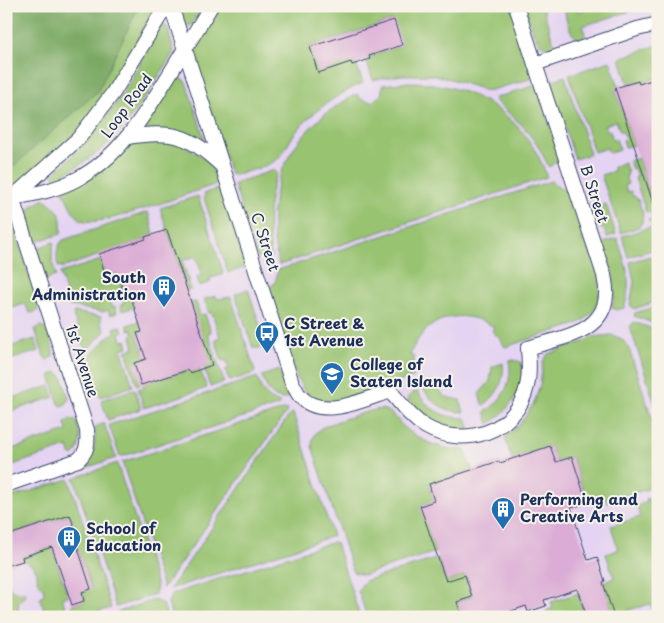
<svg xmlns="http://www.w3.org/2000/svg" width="664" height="623" viewBox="0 0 664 623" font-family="'Playpen Sans',sans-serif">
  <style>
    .built { fill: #e4d3f2 }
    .green { fill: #98c371; stroke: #5a7968 }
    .forest { fill: #7aa963; stroke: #4a6c60 }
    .building { fill: #dbadd6 }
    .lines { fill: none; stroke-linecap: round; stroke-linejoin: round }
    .minor-casing { stroke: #3a496c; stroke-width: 16 }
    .minor { stroke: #fff; stroke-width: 14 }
    .labels { text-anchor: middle; stroke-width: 4; stroke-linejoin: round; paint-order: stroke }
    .street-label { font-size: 15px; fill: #1b2f5e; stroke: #f7f3e8 }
    .poi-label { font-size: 15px; font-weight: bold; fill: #1b2f5e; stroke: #f7f3e8; text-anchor: start }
  </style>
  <rect width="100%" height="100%" fill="#f7f3e8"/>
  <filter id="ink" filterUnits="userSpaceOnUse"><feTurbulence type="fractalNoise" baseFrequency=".02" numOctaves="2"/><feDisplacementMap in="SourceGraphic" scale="10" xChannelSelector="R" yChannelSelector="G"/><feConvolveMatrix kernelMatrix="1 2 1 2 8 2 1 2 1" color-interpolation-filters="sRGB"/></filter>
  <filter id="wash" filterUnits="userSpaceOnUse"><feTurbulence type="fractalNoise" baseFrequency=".0096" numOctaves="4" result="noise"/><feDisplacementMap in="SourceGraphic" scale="20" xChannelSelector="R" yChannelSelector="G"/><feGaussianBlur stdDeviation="1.12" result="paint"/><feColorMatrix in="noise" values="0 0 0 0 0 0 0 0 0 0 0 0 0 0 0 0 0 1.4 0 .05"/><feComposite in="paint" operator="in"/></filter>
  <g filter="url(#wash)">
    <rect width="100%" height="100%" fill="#e9dfbc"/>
    <path class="built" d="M139,6H658V617H6V173Z"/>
    <g class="green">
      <path d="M6,6H156C141,33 127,61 111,87C84,128 47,165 6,192Z"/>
      <path d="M177,6H203L192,24L185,27Z"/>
      <path d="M221,6H511L534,76L531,79L487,91L451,79L431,75H402L373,80L366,60L370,59L369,56L402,45L393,20L310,47L356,64L363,83C336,95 314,110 295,133C289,141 284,155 275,161C264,168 248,171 235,175L230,174L193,56L198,42Z"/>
      <path d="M525,6H542L555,47C533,51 530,22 525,6Z"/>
      <path d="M565,6H576L578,12L593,6H646L583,26L585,35L583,38H576C569,32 564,15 565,6Z"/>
      <path d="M163,25L167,27L174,51C168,64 159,75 152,87C124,130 104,154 58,177L54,178V173C86,146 111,114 132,78C139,65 154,34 163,25Z"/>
      <path d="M658,45V78L639,84L638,81L628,84L620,58Z"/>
      <path d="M610,61L619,87L615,89L634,145L625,147L623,140L626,139L623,132H620L616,121L605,125L608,132L610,131L613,140L616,139L620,150L609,153L607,148L594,152L569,75Z"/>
      <path d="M565,76L590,154L575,159L550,83L553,80Z"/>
      <path d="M180,77L186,82L204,137V140L202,142L145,129L146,124L175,80Z"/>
      <path d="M409,82C471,83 527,115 547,177L279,265C258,190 290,128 357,94L361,99L372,102L381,95L383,85Z"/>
      <path d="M533,86L537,87L561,158L549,167L537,144L522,125L494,100L495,98Z"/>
      <path d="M143,141L180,142L205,159L212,168L218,182L214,185C191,192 105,226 85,221C73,218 68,201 63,191L127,148Z"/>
      <path d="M638,158L656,213H658V221L650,223L648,220L652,218L650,211L646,212L635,178L637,177L634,168L632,169L629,161Z"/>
      <path d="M624,162L628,173L626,178L628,184L625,185L627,192L631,191L633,197L635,196L636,199H638L643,214L642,222L639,227L621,233L601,175L614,171L613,167Z"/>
      <path d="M274,170L277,173C266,201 268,228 271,257L270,258L257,257L234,185L238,182Z"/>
      <path d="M551,181L558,187L570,189L600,281L599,301L594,310L587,318L577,324L505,347L500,339L492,331L494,327C461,306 424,317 410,355L414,357L413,377L334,402L316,400L309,395L304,391L297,378L268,288L275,283L278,270Z"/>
      <path d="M217,189L221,190L246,267L228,273L204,198L205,193Z"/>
      <path d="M198,196L223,272L222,275L210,278L211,282L199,286L197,277L202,275L196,256L182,261L191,289L187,290L160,208Z"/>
      <path d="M45,199C61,212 62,214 61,234L34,242L28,223L27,213L32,206Z"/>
      <path d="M606,204L616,234L607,237L605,231L599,226L598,227L592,208Z"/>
      <path d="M148,212L154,234L146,237V239L62,268L61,266L58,267C56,257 56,247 63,240Z"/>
      <path d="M6,221L13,226L39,305L37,311L32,313L29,312L25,304L6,310Z"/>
      <path d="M658,225V248L628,257L622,236Z"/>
      <path d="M617,238C626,264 633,281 624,308L616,310L612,307C619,284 610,264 603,243Z"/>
      <path d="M53,242L54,243C50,255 53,264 56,276L47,279L45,277L36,249Z"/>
      <path d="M658,253V301L634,309L630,305L634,282L630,262L650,256L651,258L654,257V254Z"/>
      <path d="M101,260L106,276L117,273L126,299L132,297L135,307L122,311L121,305L124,304L121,296L112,298L113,302L110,303L111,307L115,306L117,313L110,315L108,310L102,312L70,306L60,273Z"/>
      <path d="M248,289L266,344L260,348H253L235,294Z"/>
      <path d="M216,296L217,299L231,297L255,371L254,373L230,381L229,380L225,370L229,369L226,360L222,361L215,339L220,337L212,313H209L204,299Z"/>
      <path d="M196,302L200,315L205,314L211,332L208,333L224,382L210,387L204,368L191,303Z"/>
      <path d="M658,306V325L634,316L635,313Z"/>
      <path d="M74,312L101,317V324L105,331L87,350H85L73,314Z"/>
      <path d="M140,321L143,331L137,334L146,359L141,383L137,385L126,351L134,348L131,336L134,335L132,329L129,330L127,325Z"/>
      <path d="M634,322L658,331V413L630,327Z"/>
      <path d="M41,326C49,329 54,348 53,356L47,360L44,357L35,329Z"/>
      <path d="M121,326L123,332L120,333L122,341L126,340L128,347L121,349L133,386L100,397L88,358L110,335L115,333L114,328Z"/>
      <path d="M611,335L622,339L629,349L658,436V484L650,488L607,502L605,497L587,503L572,457L556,462L550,446L512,459L505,438L520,424L534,403L540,385L543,362L548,354L583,342L592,337Z"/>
      <path d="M35,339L39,351L6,361V348Z"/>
      <path d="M514,360L521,362C529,387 508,411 489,424L485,412C503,400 513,383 509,361Z"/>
      <path d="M503,363C505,381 498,395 483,406L479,394L490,381L492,367Z"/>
      <path d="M200,369L207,388L144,408L138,389L144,387L143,384L188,370Z"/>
      <path d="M279,370L285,388L290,397C275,404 266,389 262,376Z"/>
      <path d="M56,372L62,376L69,398L67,403L62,406L59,404L50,376Z"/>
      <path d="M257,377C261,390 267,399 280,403V405L120,457L109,425Z"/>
      <path d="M50,386L54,397L6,413V400Z"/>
      <path d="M435,386L446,397L460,400L464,412C446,412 433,404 423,389Z"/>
      <path d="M135,389L141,409L108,420L101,400Z"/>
      <path d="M417,391C428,410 444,418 466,418L470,430C441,430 426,423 408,400V397L411,394Z"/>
      <path d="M286,409L287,411L163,588L122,462Z"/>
      <path d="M381,409C392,411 396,419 403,426C421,442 442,450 465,450L473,473L469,471L429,484L434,501L421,506L436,552L363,575L353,572L312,446C312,440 314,433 320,429C328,423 371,410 381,409Z"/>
      <path d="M293,413L333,536L170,589L290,414Z"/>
      <path d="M70,419L76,421C81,433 83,445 73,456L70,454L68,447L6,467V451L67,431L65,423Z"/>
      <path d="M104,423L116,458L73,472C93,465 96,446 95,427Z"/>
      <path d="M117,463L157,586L155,594L116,607L74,478Z"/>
      <path d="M69,479L111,608L92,613L75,614L72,605L84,601L82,592L91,588L75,539L78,538L70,515L6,536V499Z"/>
      <path d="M658,496V613L654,611L650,604L629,610L630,617H614L603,582L614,578L606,554L618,550L611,526L640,517L637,506L647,502L646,499Z"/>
      <path d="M333,542L336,543L360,617H319L317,612L302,617H172L168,603L172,594Z"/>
      <path d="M52,547L68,596L62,598L68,614L63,617L62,613L55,615V617H40L44,608L40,599L44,593L43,587L37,581C39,571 33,563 23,561L22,557Z"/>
      <path d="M438,558L446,581L465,575L471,594L474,596L457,602L462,617H367L358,590L365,581Z"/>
      <path d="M6,584L14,591L25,593L26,596C17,599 16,610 22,617H6Z"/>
      <path d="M578,593L585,617H548L546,611L553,608L551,602Z"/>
      <path d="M154,600L163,604L167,617L119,616L118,612Z"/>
    </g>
    <path class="forest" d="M6,6H139L98,91L6,173Z"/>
    <g id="blocks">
      <g class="building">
        <path d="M394,20L402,45L369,56L370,59L352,65L351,62L318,73L310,47Z"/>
        <path d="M658,78V212H656L615,88L638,81L639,84Z"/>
        <path d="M167,230L212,365L190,373L188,370L141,385L134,363L146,359L137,333L142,332L131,297L126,299L117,273L106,277L99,254L146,239L145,237Z"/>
        <path d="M550,446L556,462L572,457L587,503L571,508L588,560L597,557L605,581L603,582L614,617H587L577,589L544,600L546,606L528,612L526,606L494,617H462L457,602L472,597L465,575L446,581L420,506L434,501L429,484L499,461L500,463Z"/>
        <path d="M70,515L78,538L75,539L91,589L82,592L84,601L72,605L52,547L22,557L23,561L9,565L6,556V536Z"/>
      </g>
    </g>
  </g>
  <g filter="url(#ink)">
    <use href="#blocks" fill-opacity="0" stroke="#3a496c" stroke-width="1"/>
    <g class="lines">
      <g class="minor-casing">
        <g id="minor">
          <path d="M171,6L292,383C295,387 297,393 300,396C321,421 365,399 390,391C401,404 411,418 426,427C464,449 517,432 527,386C530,374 529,360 528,348C558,338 604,334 606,295C607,289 605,282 604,275L516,6"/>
          <path d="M535,64L637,29L658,24"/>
          <path d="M127,137C173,131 187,133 221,165"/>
          <path d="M13,197L79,138L113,93L166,6"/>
          <path d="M12,198C34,194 57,190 77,179C120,157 145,114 169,75C183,52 197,29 211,6"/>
          <path d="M6,485L78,460C88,451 88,443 87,430L12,198"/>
        </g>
      </g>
      <use href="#minor" class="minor"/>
    </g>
  </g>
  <defs>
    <g id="building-pin" transform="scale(1.25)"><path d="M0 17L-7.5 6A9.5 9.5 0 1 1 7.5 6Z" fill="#1f6fb2" stroke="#f7f3e8"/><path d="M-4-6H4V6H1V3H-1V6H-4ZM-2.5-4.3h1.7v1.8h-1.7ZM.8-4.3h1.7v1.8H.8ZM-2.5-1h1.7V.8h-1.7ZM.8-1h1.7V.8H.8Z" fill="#fff"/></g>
    <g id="bus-pin" transform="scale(1.25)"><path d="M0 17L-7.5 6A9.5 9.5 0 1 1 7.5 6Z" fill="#1f6fb2" stroke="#f7f3e8"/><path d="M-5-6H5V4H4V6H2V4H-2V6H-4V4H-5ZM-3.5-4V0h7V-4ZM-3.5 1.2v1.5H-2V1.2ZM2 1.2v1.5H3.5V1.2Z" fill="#fff"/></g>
    <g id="university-pin" transform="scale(1.25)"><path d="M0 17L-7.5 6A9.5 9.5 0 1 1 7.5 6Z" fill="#1f6fb2" stroke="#f7f3e8"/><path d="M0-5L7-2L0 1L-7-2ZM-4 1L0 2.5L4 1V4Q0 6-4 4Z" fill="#fff"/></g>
  </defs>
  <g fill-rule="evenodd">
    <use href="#building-pin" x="164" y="287"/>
    <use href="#bus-pin" x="267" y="333"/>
    <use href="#university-pin" x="332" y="374"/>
    <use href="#building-pin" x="503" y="509"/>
    <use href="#building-pin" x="69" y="538"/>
  </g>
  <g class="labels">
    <g class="street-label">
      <text transform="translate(127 106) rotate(-54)" y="5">Loop Road</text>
      <text transform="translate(594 194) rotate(72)" y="5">B Street</text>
      <text transform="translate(265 242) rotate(72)" y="5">C Street</text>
      <text transform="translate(82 361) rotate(72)" y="5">1st Avenue</text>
    </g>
    <g class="poi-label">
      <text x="146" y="283" text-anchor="end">South<tspan x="146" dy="17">Administration</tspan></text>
      <text x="284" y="329">C Street &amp;<tspan x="284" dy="17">1st Avenue</tspan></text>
      <text x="350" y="370">College of<tspan x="350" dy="17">Staten Island</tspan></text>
      <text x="520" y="505">Performing and<tspan x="520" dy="17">Creative Arts</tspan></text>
      <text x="86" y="534">School of<tspan x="86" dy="17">Education</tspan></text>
    </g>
  </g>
  <rect width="664" height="623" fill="none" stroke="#f7f3e8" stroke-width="25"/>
</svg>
